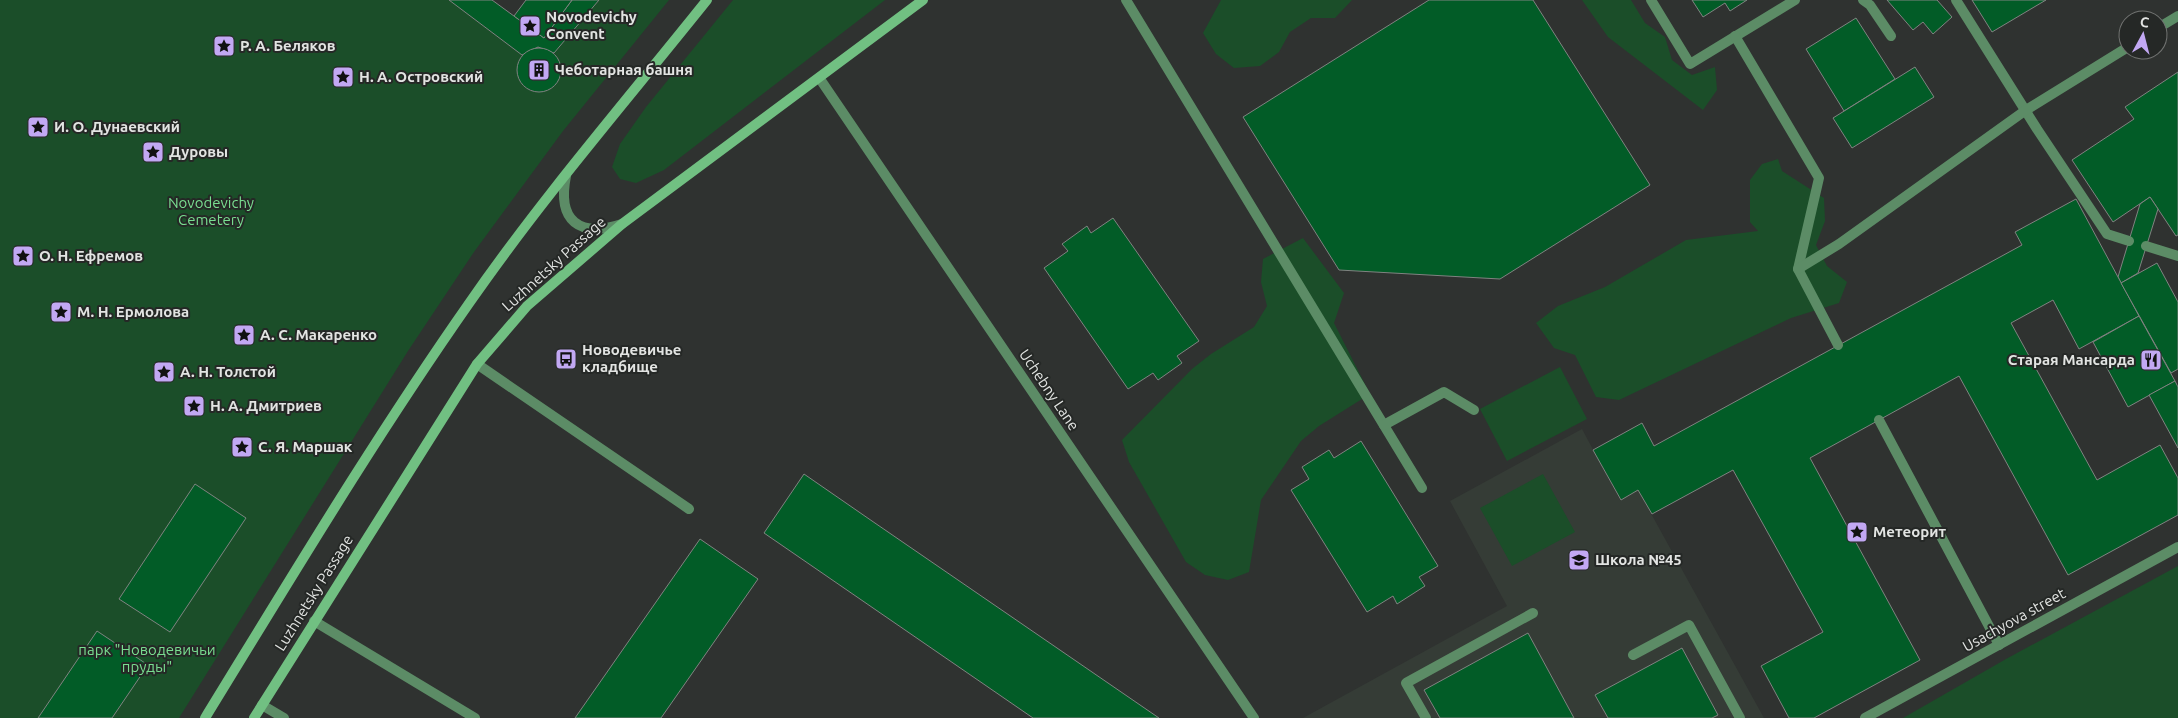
<svg xmlns="http://www.w3.org/2000/svg" width="2178" height="718" viewBox="0 0 2178 718" font-family="Ubuntu,sans-serif">
  <style>
    .built { fill: #353c36 }
    .green { fill: #1b4e29 }
    .building { fill: #025c27; stroke: #808381 }
    .lines { fill: none; stroke-linecap: round; stroke-linejoin: round }
    .lane { stroke: #5c8c66; stroke-width: 10 }
    .street { stroke: #5c8c66; stroke-width: 10 }
    .secondary { stroke: #71c082; stroke-width: 10 }
    .labels { text-anchor: middle; stroke-width: 4; stroke-linejoin: round; paint-order: stroke }
    .poi-label { font-size: 15px; font-weight: bold; fill: #e2e4e2; stroke: #252826; text-anchor: start }
    .park-label { font-size: 15px; fill: #79dd90; stroke: #252826 }
    .street-label { font-size: 15px; fill: #e2e4e2; stroke: #252826 }
  </style>
  <rect width="100%" height="100%" fill="#2f3230"/>
  <path class="built" d="M1582,429L1620,500L1638,490L1764,718H1303L1507,606L1450,501Z"/>
  <g class="green">
    <path d="M0,0H449L522,55C504,85 542,108 560,77L559,60L554,53L599,0H669L563,131L474,252L408,351L179,718H0Z"/>
    <path d="M733,0H885L664,170L636,183L620,179L612,167L620,144L646,107Z"/>
    <path d="M1221,0H1352L1335,18H1311L1290,32L1279,52L1260,66L1234,68L1216,54L1203,33Z"/>
    <path d="M1582,0H1631L1645,23L1665,37L1672,60L1692,75L1715,67L1717,90L1703,110L1608,37Z"/>
    <path d="M1778,159L1782,171L1824,198L1825,221L1816,245L1827,266L1847,282L1839,303L1791,318L1619,400L1596,397L1575,355L1554,348L1536,323L1558,306L1605,287L1686,240L1758,231L1750,222V180L1762,164Z"/>
    <path d="M1303,238L1344,293L1334,323L1370,394L1319,426L1301,441L1261,500L1249,572L1228,580L1205,575L1186,562L1129,462L1122,440L1192,369L1211,354L1254,327L1267,306L1261,282L1263,259Z"/>
    <path d="M1560,367L1587,419L1507,461L1480,409Z"/>
    <path d="M1543,474L1575,532L1512,566L1480,508Z"/>
    <path d="M2178,566V718H1903L2006,659Z"/>
  </g>
  <g class="building">
    <path d="M449,0H492L544,38L572,0H599L554,53L538,47L522,55Z"/>
    <path d="M526,0H572L544,38L514,16Z"/>
    <path d="M1429,0H1533L1650,185L1500,279L1339,270L1243,117Z"/>
    <path d="M1692,0H1747L1730,11L1725,3L1703,17Z"/>
    <path d="M1887,0H1937L1952,17L1933,34L1923,22L1913,30Z"/>
    <path d="M1972,0H2046L1992,32Z"/>
    <path d="M1856,18L1895,79L1844,111L1806,49Z"/>
    <circle cx="539" cy="70" r="22"/>
    <path d="M1915,67L1934,97L1852,148L1833,118Z"/>
    <path d="M2178,72V235L2176,236L2150,197L2113,222L2072,160L2134,119L2125,107Z"/>
    <path d="M2150,197L2158,209L2138,273L2121,283L2118,277L2140,204Z"/>
    <path d="M2076,199L2139,316L2079,349L2053,300L2011,323L2097,480L2160,445L2178,478V515L2068,575L1959,376L1810,458L1920,660L1814,718H1789L1761,666L1823,632L1733,470L1652,514L1638,490L1621,500L1593,450L1642,423L1654,446L2022,245L2015,232Z"/>
    <path d="M1113,218L1199,341L1177,356L1182,363L1158,380L1153,373L1128,389L1044,268L1068,251L1062,244L1087,226L1091,233Z"/>
    <path d="M2157,263L2178,302V369L2171,373L2121,283Z"/>
    <path d="M2139,316L2175,381L2128,407L2093,342Z"/>
    <path d="M2175,381L2178,387V448L2149,395Z"/>
    <path d="M1361,441L1438,566L1419,577L1425,586L1397,604L1393,596L1367,612L1291,490L1309,479L1302,467L1329,450L1334,458Z"/>
    <path d="M804,474L872,521L1159,718H1033L764,533Z"/>
    <path d="M195,484L246,518L170,632L119,599Z"/>
    <path d="M700,539L758,579L661,718H575Z"/>
    <path d="M97,631L148,665L112,718H38Z"/>
    <path d="M1528,633L1574,718H1440L1424,690Z"/>
    <path d="M1682,648L1718,715L1712,718H1608L1595,695Z"/>
  </g>
  <g class="lines">
    <g class="lane">
      <path d="M1126,0L1422,488"/>
      <path d="M1651,0L1690,64L1795,0"/>
      <path d="M1863,0L1870,5L1891,36"/>
      <path d="M1956,0L2037,129L2107,234L2129,241"/>
      <path d="M2158,28L2178,16"/>
      <path d="M1735,36L1819,178L1798,269L1838,345"/>
      <path d="M2146,246L2178,256"/>
      <path d="M1798,269L1839,244L2026,110L2128,47"/>
      <path d="M477,364L689,509"/>
      <path d="M1879,420L1999,645"/>
      <path d="M1384,425L1444,392L1474,410"/>
      <path d="M314,621L475,718"/>
      <path d="M1633,655L1689,625L1740,718"/>
      <path d="M262,705L284,718"/>
      <path d="M1426,718L1406,683L1533,613"/>
    </g>
    <g class="street">
      <path d="M820,79L1254,718"/>
      <path d="M566,176C557,221 579,238 622,224"/>
      <path d="M1865,718L2178,547"/>
    </g>
    <g class="secondary">
      <path d="M205,718C291,578 376,436 470,302C543,197 627,100 707,0"/>
      <path d="M254,718L477,364L527,306L622,224L923,0"/>
    </g>
  </g>
  <defs>
    <g id="sight-square" transform="scale(1.125)"><rect x="-9" y="-9" width="18" height="18" rx="4" fill="#c2a8f3" stroke="#252826"/><path d="M0-6L1.8-2.2L6-1.7L2.9 1.2L3.7 5.4L0 3.3L-3.7 5.4L-2.9 1.2L-6-1.7L-1.8-2.2Z" fill="#111"/></g>
    <g id="building-square" transform="scale(1.125)"><rect x="-9" y="-9" width="18" height="18" rx="4" fill="#c2a8f3" stroke="#252826"/><path d="M-4-6H4V6H1V3H-1V6H-4ZM-2.5-4.3h1.7v1.8h-1.7ZM.8-4.3h1.7v1.8H.8ZM-2.5-1h1.7V.8h-1.7ZM.8-1h1.7V.8H.8Z" fill="#111"/></g>
    <g id="bus-square" transform="scale(1.125)"><rect x="-9" y="-9" width="18" height="18" rx="4" fill="#c2a8f3" stroke="#252826"/><path d="M-5-6H5V4H4V6H2V4H-2V6H-4V4H-5ZM-3.5-4V0h7V-4ZM-3.5 1.2v1.5H-2V1.2ZM2 1.2v1.5H3.5V1.2Z" fill="#111"/></g>
    <g id="restaurant-square" transform="scale(1.125)"><rect x="-9" y="-9" width="18" height="18" rx="4" fill="#c2a8f3" stroke="#252826"/><path d="M-5-6h1v4h1v-4h1v4h1v-4h1v5L-1.5 .5V6h-2V.5L-5-1ZM5-6V6H3V1.5H1.5Q1.5-4 5-6Z" fill="#111"/></g>
    <g id="school-square" transform="scale(1.125)"><rect x="-9" y="-9" width="18" height="18" rx="4" fill="#c2a8f3" stroke="#252826"/><path d="M0-5L7-2L0 1L-7-2ZM-4 1L0 2.5L4 1V4Q0 6-4 4Z" fill="#111"/></g>
  </defs>
  <g fill-rule="evenodd">
    <use href="#sight-square" x="530" y="26"/>
    <use href="#sight-square" x="224" y="46"/>
    <use href="#building-square" x="539" y="70"/>
    <use href="#sight-square" x="343" y="77"/>
    <use href="#sight-square" x="38" y="127"/>
    <use href="#sight-square" x="153" y="152"/>
    <use href="#sight-square" x="23" y="256"/>
    <use href="#sight-square" x="61" y="312"/>
    <use href="#sight-square" x="244" y="335"/>
    <use href="#bus-square" x="566" y="359"/>
    <use href="#restaurant-square" x="2151" y="360"/>
    <use href="#sight-square" x="164" y="372"/>
    <use href="#sight-square" x="194" y="406"/>
    <use href="#sight-square" x="242" y="447"/>
    <use href="#sight-square" x="1857" y="532"/>
    <use href="#school-square" x="1579" y="560"/>
  </g>
  <g class="labels">
    <g class="poi-label">
      <text x="546" y="22">Novodevichy<tspan x="546" dy="17">Convent</tspan></text>
      <text x="240" y="51">Р. А. Беляков</text>
      <text x="555" y="75">Чеботарная башня</text>
      <text x="359" y="82">Н. А. Островский</text>
      <text x="54" y="132">И. О. Дунаевский</text>
      <text x="169" y="157">Дуровы</text>
      <text x="39" y="261">О. Н. Ефремов</text>
      <text x="77" y="317">М. Н. Ермолова</text>
      <text x="260" y="340">А. С. Макаренко</text>
      <text x="582" y="355">Новодевичье<tspan x="582" dy="17">кладбище</tspan></text>
      <text x="2135" y="365" text-anchor="end">Старая Мансарда</text>
      <text x="180" y="377">А. Н. Толстой</text>
      <text x="210" y="411">Н. А. Дмитриев</text>
      <text x="258" y="452">С. Я. Маршак</text>
      <text x="1873" y="537">Метеорит</text>
      <text x="1595" y="565">Школа №45</text>
    </g>
    <g class="park-label">
      <text x="211" y="208">Novodevichy<tspan x="211" dy="17">Cemetery</tspan></text>
      <text x="147" y="655">парк "Новодевичьи<tspan x="147" dy="17">пруды"</tspan></text>
    </g>
    <g class="street-label">
      <text transform="translate(554 264) rotate(-42)" y="5">Luzhnetsky Passage</text>
      <text transform="translate(1049 390) rotate(56)" y="5">Uchebny Lane</text>
      <text transform="translate(314 593) rotate(-58)" y="5">Luzhnetsky Passage</text>
      <text transform="translate(2014 620) rotate(-29)" y="5">Usachyova street</text>
    </g>
  </g>
  <g transform="translate(2143 35) rotate(7)"><circle r="24" fill="#252826" stroke="#717371"/>
  <path d="M0-4L9 19L0 12L-9 19Z" fill="#c2a8f3"/>
  <text y="-8" font-size="14" font-weight="bold" text-anchor="middle" fill="#e2e4e2">С</text>
  </g>
</svg>
